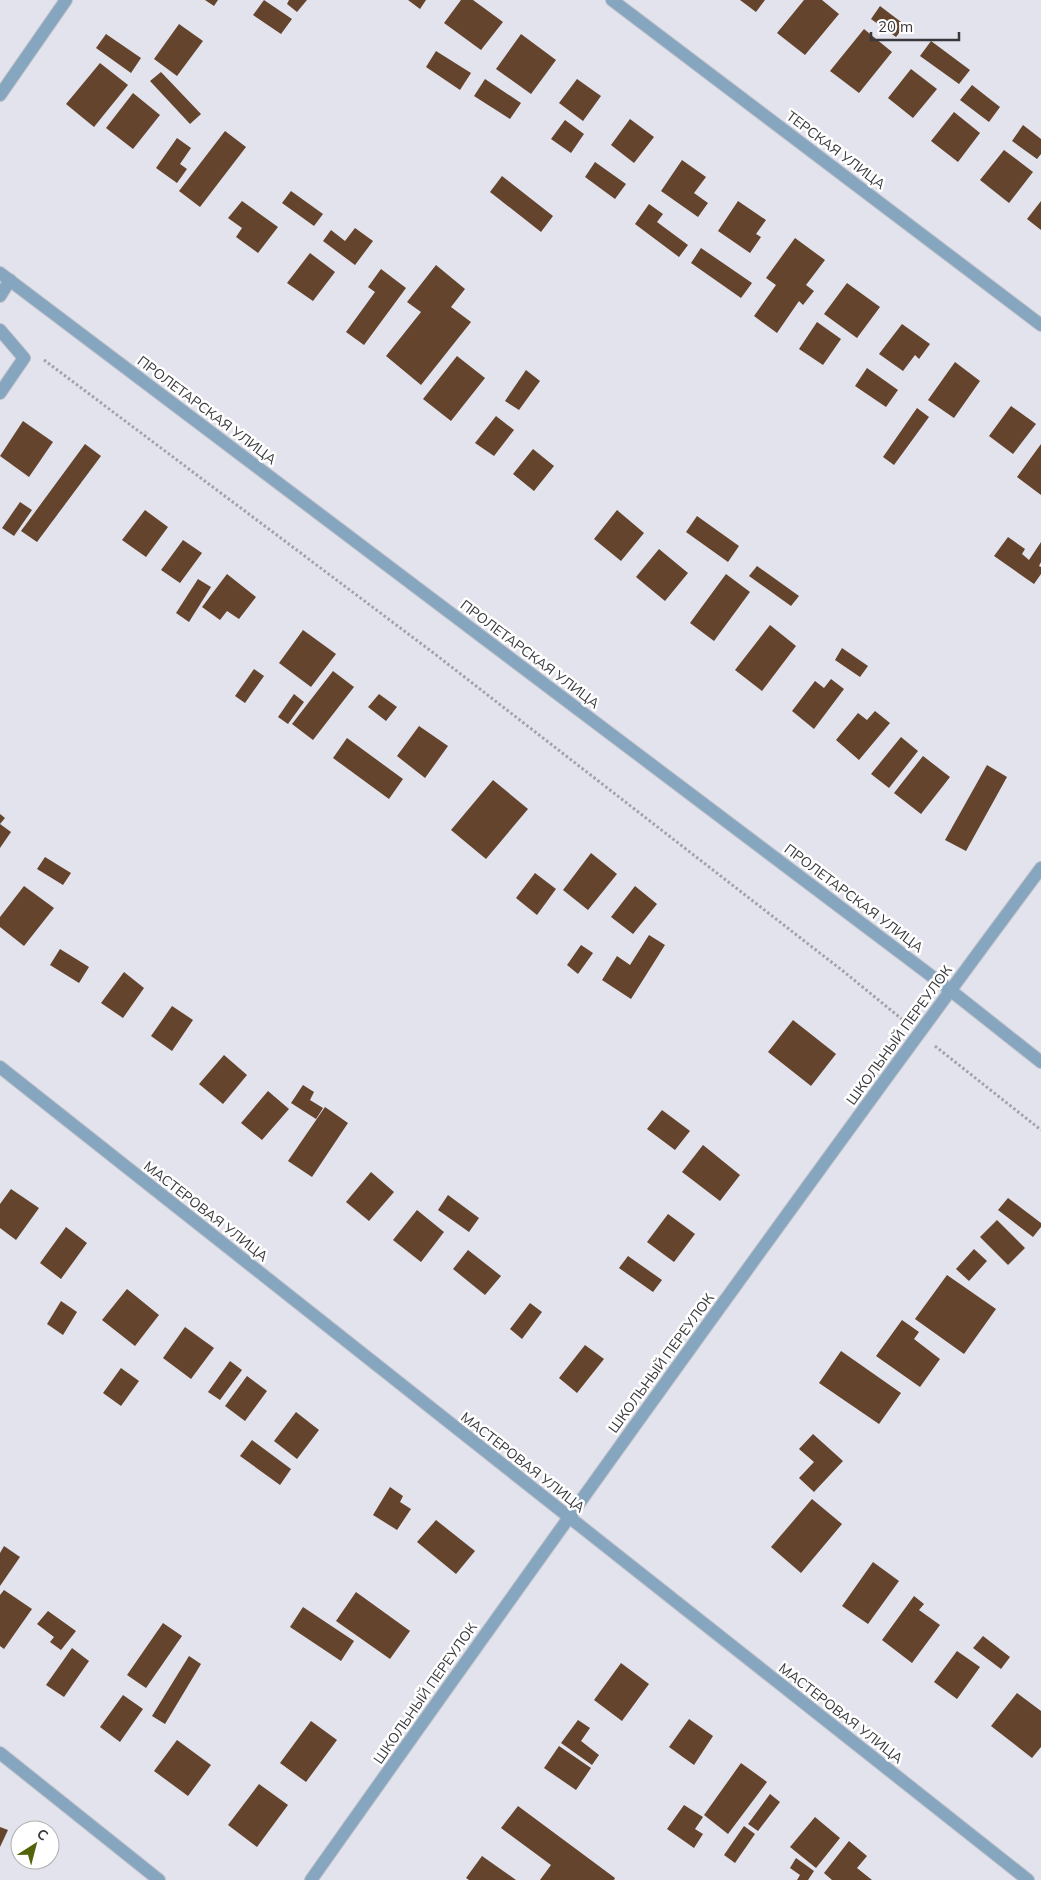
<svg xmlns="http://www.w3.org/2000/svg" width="1041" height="1880" viewBox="0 0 1041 1880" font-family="Mulish,sans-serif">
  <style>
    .building { fill: #64442d }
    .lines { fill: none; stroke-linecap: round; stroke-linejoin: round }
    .service-casing { stroke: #c1c1ca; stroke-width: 14 }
    .minor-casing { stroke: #c1c1ca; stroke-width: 14 }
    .tertiary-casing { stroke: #c1c1ca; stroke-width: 14 }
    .path { stroke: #a2a2aa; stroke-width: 3; stroke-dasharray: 2.5 2.5; stroke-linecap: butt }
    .service { stroke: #86a6c0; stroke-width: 12 }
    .minor { stroke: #86a6c0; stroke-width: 12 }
    .tertiary { stroke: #86a6c0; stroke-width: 12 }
    .labels { text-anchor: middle; stroke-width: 5; stroke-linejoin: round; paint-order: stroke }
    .street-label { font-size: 14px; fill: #39393d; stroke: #fff }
  </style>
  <rect width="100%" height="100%" fill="#e3e3ed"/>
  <g class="building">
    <path d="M205,0H218L214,6Z"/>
    <path d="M264,0L292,19L281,34L253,15Z"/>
    <path d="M289,0H307L297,12L287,4Z"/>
    <path d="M408,0H426L420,9Z"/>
    <path d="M461,0H473L503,22L481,50L444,23Z"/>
    <path d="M740,0H765L756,12Z"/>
    <path d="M804,0H822L839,14L805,55L777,33Z"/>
    <path d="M880,6L905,25L896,37L871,19Z"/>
    <path d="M179,24L203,41L177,76L154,59Z"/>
    <path d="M864,29L892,52L859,93L830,71Z"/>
    <path d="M106,34L141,58L131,73L96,48Z"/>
    <path d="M521,34L556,60L531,94L496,69Z"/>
    <path d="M931,41L970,70L959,84L920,56Z"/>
    <path d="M436,51L471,73L460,90L426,67Z"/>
    <path d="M100,63L128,85L94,127L66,104Z"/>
    <path d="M911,69L937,89L913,118L888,98Z"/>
    <path d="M161,72L201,114L190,124L150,81Z"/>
    <path d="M485,79L521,103L510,119L474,96Z"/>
    <path d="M577,79L601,96L583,121L559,103Z"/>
    <path d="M972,85L1000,107L989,122L960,100Z"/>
    <path d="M133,93L160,115L133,149L106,128Z"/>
    <path d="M954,112L980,133L958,162L931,141Z"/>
    <path d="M630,119L654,137L634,163L611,145Z"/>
    <path d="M565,120L584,134L571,153L551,139Z"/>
    <path d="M1023,125L1041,139V154L1037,159L1012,141Z"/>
    <path d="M225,131L246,147L200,207L179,191Z"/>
    <path d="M177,138L191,148L180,164L187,169L177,183L156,168Z"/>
    <path d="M1004,150L1033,172L1009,203L980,180Z"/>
    <path d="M682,160L706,177L694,193L708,203L698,217L661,191Z"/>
    <path d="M595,162L626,184L615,199L585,177Z"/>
    <path d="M502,176L553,216L541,232L490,192Z"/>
    <path d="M291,191L323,214L314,226L282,203Z"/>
    <path d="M242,201L278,227L258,253L236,237L242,228L228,218Z"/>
    <path d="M738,201L766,220L756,234L761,237L750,253L718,231Z"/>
    <path d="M1041,201V230L1027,219Z"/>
    <path d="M649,204L663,214L657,222L688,245L679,257L635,224Z"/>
    <path d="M355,228L373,241L355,265L323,241L331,230L345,241Z"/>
    <path d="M795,238L825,260L806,285L814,291L803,305L799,301L777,333L754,316L776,285L766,278Z"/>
    <path d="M701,248L752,283L741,298L691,263Z"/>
    <path d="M310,253L335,272L313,301L287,283Z"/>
    <path d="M436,265L465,289L451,307L471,322L421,385L386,356L421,312L407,302Z"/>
    <path d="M381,269L406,288L364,345L346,332L375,292L368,287Z"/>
    <path d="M847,283L880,307L857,338L824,314Z"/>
    <path d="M817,322L841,339L823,365L799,349Z"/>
    <path d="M902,324L930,344L919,359L915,355L903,371L879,354Z"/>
    <path d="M457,356L485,378L451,421L423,399Z"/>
    <path d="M955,362L980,381L954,418L928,400Z"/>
    <path d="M867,368L898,390L886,407L855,386Z"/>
    <path d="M526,370L540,381L519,410L505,401Z"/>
    <path d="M1011,406L1036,424L1013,454L989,436Z"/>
    <path d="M917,408L929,417L894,465L883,457Z"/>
    <path d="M496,416L514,430L494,456L475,443Z"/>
    <path d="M23,421L53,442L29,477L0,456Z"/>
    <path d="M85,444L101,456L37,542L21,531Z"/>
    <path d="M1041,444V495L1017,477Z"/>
    <path d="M533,449L554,466L534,491L513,474Z"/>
    <path d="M20,502L32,510L14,536L2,528Z"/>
    <path d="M145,510L168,527L146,557L122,540Z"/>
    <path d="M617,510L644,533L621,561L594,539Z"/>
    <path d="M697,516L739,546L728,562L686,532Z"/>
    <path d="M1008,537L1025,549L1022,554L1029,560L1041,542V562L1039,566L1041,567V574L1034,584L994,556Z"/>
    <path d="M183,540L202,553L180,583L161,570Z"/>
    <path d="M659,549L688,573L665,601L636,577Z"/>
    <path d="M757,566L799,596L791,606L749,576Z"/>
    <path d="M227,574L256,597L239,619L227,611L220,620L202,607Z"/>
    <path d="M726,574L750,592L714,641L690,623Z"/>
    <path d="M198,579L211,587L189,622L176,613Z"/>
    <path d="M770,625L796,646L762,691L735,670Z"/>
    <path d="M303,630L336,654L311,687L279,663Z"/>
    <path d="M842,648L868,666L860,677L835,660Z"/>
    <path d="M254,669L264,676L245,703L235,696Z"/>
    <path d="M333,671L354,687L313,740L292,724Z"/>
    <path d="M831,679L844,689L814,729L792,711L815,681L824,688Z"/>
    <path d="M294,694L304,702L288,724L278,717Z"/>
    <path d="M379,694L397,707L386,721L368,707Z"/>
    <path d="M875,711L890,723L859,760L836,740L858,713L867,720Z"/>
    <path d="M419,726L448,746L425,778L397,756Z"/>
    <path d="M901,737L918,751L889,788L871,774Z"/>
    <path d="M347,738L403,779L389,799L333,758Z"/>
    <path d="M923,756L950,777L921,814L894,793Z"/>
    <path d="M987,765L1007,777L966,851L945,840Z"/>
    <path d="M493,780L528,809L486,859L451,830Z"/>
    <path d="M0,814L5,818L0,824L11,832L0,848Z"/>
    <path d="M591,853L617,874L588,910L563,890Z"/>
    <path d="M45,857L71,873L63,885L37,869Z"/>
    <path d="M535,873L556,889L537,915L516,898Z"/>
    <path d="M24,886L54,908L24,946L0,927V917Z"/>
    <path d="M635,886L657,904L633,934L611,917Z"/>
    <path d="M649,935L665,945L631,999L602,980L617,956L630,965Z"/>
    <path d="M581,945L593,953L578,974L567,965Z"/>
    <path d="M60,949L89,967L79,983L50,965Z"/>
    <path d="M124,972L144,988L123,1018L101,1003Z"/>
    <path d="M172,1006L193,1020L172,1051L151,1036Z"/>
    <path d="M793,1020L836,1054L811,1086L768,1052Z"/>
    <path d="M224,1055L247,1075L223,1104L199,1084Z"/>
    <path d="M303,1085L314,1092L310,1100L323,1108L316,1119L291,1103Z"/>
    <path d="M268,1091L289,1109L262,1140L241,1123Z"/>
    <path d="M325,1107L348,1123L312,1177L288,1161Z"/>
    <path d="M662,1110L690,1131L675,1150L647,1129Z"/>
    <path d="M703,1145L740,1175L720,1201L682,1172Z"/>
    <path d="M371,1172L394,1192L369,1221L346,1202Z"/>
    <path d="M11,1189L39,1208L16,1240L0,1228V1204Z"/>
    <path d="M448,1195L479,1218L469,1232L438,1210Z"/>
    <path d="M1008,1198L1041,1223V1227L1033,1237L998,1210Z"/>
    <path d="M417,1210L444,1232L421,1262L393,1240Z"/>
    <path d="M668,1214L695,1234L674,1262L647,1242Z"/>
    <path d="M997,1220L1025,1248L1008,1265L980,1237Z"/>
    <path d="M66,1227L87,1243L61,1279L40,1263Z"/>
    <path d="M974,1249L987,1261L969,1281L956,1269Z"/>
    <path d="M468,1250L501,1276L485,1295L453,1269Z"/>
    <path d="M628,1256L662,1280L653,1292L619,1268Z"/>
    <path d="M947,1275L996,1309L964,1354L915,1319Z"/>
    <path d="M127,1289L159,1315L135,1346L102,1320Z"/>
    <path d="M61,1301L77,1312L63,1335L47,1324Z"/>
    <path d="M530,1303L542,1312L522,1339L510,1329Z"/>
    <path d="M902,1320L919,1332L914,1339L940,1359L920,1387L876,1356Z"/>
    <path d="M185,1327L214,1348L191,1379L163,1358Z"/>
    <path d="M585,1345L604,1359L577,1393L559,1378Z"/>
    <path d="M841,1351L901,1393L879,1424L819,1383Z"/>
    <path d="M230,1361L242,1370L220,1400L208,1392Z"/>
    <path d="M121,1368L139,1381L121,1406L103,1393Z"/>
    <path d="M247,1376L267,1391L245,1421L225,1406Z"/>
    <path d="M296,1412L319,1430L297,1459L274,1441Z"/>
    <path d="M813,1434L843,1461L814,1492L799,1478L814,1462L799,1449Z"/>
    <path d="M252,1440L291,1469L280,1485L240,1456Z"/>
    <path d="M390,1487L403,1496L400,1502L411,1509L397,1530L373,1515Z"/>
    <path d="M812,1499L842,1524L801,1573L771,1547Z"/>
    <path d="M436,1520L475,1551L456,1574L417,1542Z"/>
    <path d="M4,1546L20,1557L0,1586V1553Z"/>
    <path d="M873,1562L899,1581L868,1624L842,1606Z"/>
    <path d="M4,1590L32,1609L4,1649L0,1646V1595Z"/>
    <path d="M356,1592L410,1631L390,1659L336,1621Z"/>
    <path d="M914,1596L924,1604L919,1610L940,1625L912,1663L882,1640Z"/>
    <path d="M303,1607L354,1641L341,1661L290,1627Z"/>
    <path d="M48,1611L76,1631L61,1650L50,1642L54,1637L37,1624Z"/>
    <path d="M163,1623L182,1636L146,1688L127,1675Z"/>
    <path d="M983,1636L1010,1657L1001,1669L973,1648Z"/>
    <path d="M72,1648L89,1661L64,1697L46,1685Z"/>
    <path d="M957,1651L980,1667L957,1699L934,1682Z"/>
    <path d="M189,1656L201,1664L165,1724L152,1716Z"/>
    <path d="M621,1663L649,1684L622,1721L594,1700Z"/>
    <path d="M1017,1693L1041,1711V1747L1032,1758L991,1726Z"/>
    <path d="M123,1695L143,1709L120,1742L100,1727Z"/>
    <path d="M689,1719L713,1736L694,1765L669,1747Z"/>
    <path d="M578,1720L590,1728L581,1741L599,1755L592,1765L561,1743Z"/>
    <path d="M311,1721L337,1740L306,1782L280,1763Z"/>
    <path d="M177,1740L211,1765L188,1796L154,1771Z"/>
    <path d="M559,1746L591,1768L576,1790L544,1768Z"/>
    <path d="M741,1763L767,1782L728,1834L704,1815Z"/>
    <path d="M259,1784L288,1805L257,1847L228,1825Z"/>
    <path d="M770,1794L780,1802L758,1831L748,1824Z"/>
    <path d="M684,1805L703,1817L695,1829L703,1834L694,1848L667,1829Z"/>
    <path d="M518,1806L615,1878L614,1880H540L551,1865L501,1828Z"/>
    <path d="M815,1817L840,1838L816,1868L790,1847Z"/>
    <path d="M744,1826L755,1834L735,1863L724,1855Z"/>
    <path d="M0,1827L8,1830L0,1847Z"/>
    <path d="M849,1841L867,1856L857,1868L872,1880H832L824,1873Z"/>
    <path d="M482,1856L516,1880H469L466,1878Z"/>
    <path d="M796,1858L814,1871L808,1880H797L800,1875L790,1868Z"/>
  </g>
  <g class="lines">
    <g class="service-casing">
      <g id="service">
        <path d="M0,296L10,280"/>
        <path d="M0,330L24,358L0,393"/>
      </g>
    </g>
    <g class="minor-casing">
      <g id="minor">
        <path d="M612,0L1041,325"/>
        <path d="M0,95L66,0"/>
        <path d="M0,1067L1028,1880"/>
        <path d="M0,1753L159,1880"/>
        <path d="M311,1880C551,1541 793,1202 1041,868"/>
      </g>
    </g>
    <g class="tertiary-casing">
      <path id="tertiary" d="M0,273L950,990L1041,1062"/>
    </g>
    <g class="path">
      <path d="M44,360L431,651L843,971L903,1020"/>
      <path d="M935,1046L1041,1130"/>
    </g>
    <use href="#service" class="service"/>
    <use href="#minor" class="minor"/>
    <use href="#tertiary" class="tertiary"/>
  </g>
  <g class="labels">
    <g class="street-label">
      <text transform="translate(836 150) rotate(37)" y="5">ТЕРСКАЯ УЛИЦА</text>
      <text transform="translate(207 410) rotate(37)" y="5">ПРОЛЕТАРСКАЯ УЛИЦА</text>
      <text transform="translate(530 654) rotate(37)" y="5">ПРОЛЕТАРСКАЯ УЛИЦА</text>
      <text transform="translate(854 898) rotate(37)" y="5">ПРОЛЕТАРСКАЯ УЛИЦА</text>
      <text transform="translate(899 1035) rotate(-54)" y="5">ШКОЛЬНЫЙ ПЕРЕУЛОК</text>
      <text transform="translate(206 1211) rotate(38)" y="5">МАСТЕРОВАЯ УЛИЦА</text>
      <text transform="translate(661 1363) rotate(-54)" y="5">ШКОЛЬНЫЙ ПЕРЕУЛОК</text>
      <text transform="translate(523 1462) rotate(38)" y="5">МАСТЕРОВАЯ УЛИЦА</text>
      <text transform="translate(425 1693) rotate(-55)" y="5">ШКОЛЬНЫЙ ПЕРЕУЛОК</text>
      <text transform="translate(841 1713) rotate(38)" y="5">МАСТЕРОВАЯ УЛИЦА</text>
    </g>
  </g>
  <g transform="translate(35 1845) rotate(36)"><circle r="24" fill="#ffffff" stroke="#b0b0b1"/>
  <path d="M0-4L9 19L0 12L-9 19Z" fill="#52630a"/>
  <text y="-8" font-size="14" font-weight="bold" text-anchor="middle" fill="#39393d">С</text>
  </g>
  <path d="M871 32v8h88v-8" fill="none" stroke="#39393d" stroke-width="2.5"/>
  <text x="878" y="32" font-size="15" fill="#39393d" stroke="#ffffff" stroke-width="4" paint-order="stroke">20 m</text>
</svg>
